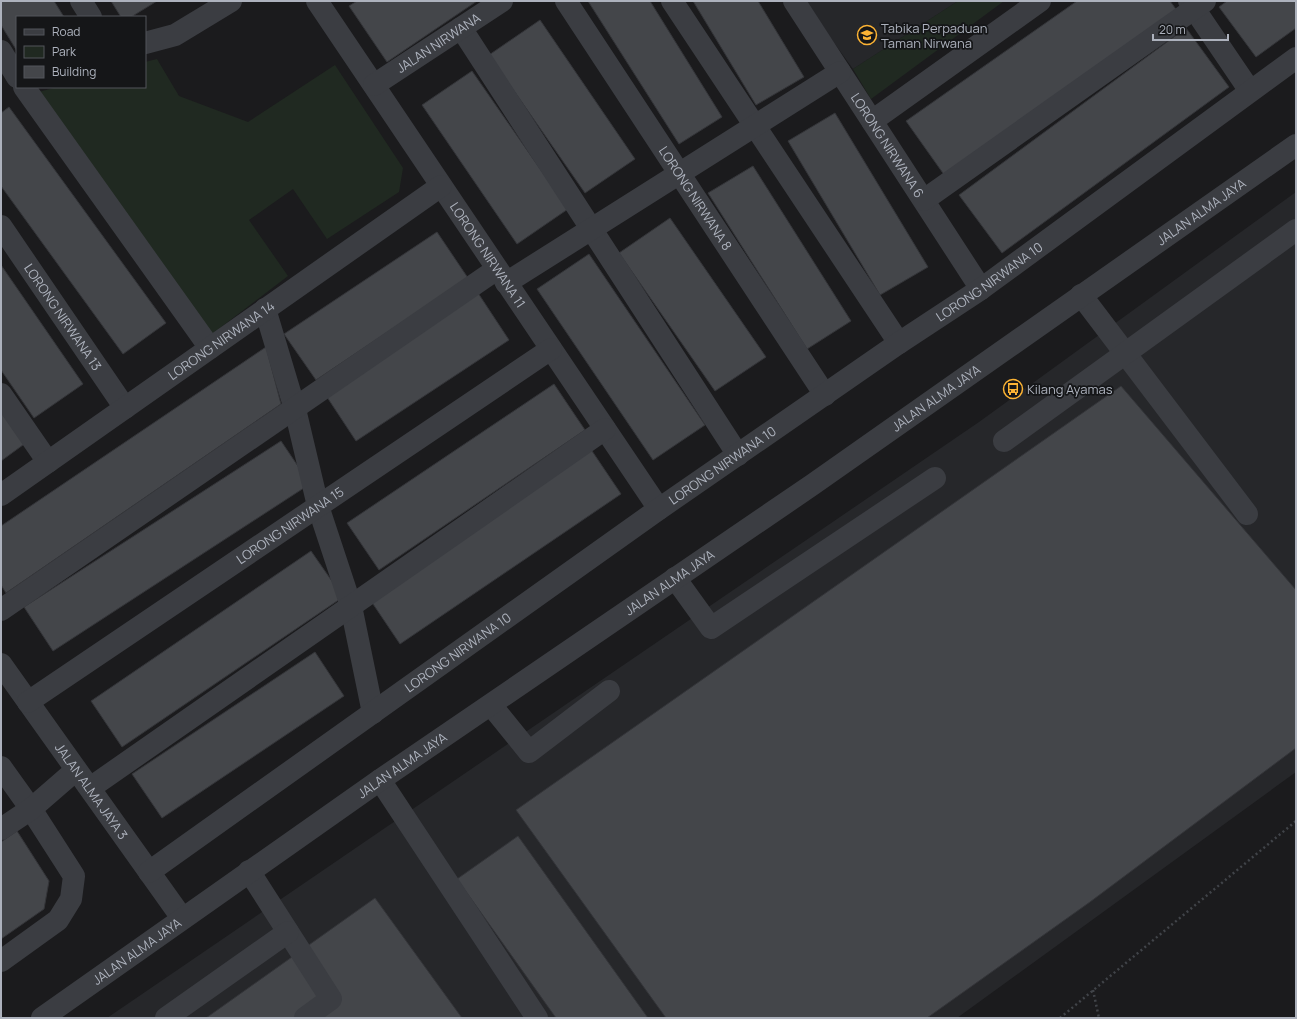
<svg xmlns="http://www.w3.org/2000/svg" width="1297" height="1019" viewBox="0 0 1297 1019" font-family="Manrope,sans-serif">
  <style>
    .built { fill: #26272a }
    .green { fill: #202921 }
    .building { fill: #44464a; stroke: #343539 }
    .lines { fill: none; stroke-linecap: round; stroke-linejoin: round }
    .path { stroke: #414449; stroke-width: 2.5; stroke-dasharray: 2 3; stroke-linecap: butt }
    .minor { stroke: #3b3d42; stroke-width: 22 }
    .labels { text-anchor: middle; stroke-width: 3.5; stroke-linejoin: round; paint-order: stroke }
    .poi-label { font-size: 13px; fill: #adb2bd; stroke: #151618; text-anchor: start }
    .street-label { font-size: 13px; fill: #adb2bd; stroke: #151618 }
  </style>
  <rect width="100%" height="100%" fill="#1b1b1d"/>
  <g class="built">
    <path d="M804,1H958L853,69Z"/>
    <path d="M1296,192V772L957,1018H107L979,422Z"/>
  </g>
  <g class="green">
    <path d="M958,1H1004L871,99L853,69Z"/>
    <path d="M157,59L179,96L248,122L335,65L403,168L399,192L327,239L293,189L249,220L288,276L208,337L35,93L57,87H145V62Z"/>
  </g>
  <g class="building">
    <path d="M1,1H54L64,17H17V51L1,25Z"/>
    <path d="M111,1H157L131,17H121Z"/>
    <path d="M357,1H477L387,62L349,6Z"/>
    <path d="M588,1H650L722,117L679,144Z"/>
    <path d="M693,1H758L804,77L756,105Z"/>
    <path d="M1077,1H1170L1178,12L945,176L906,121Z"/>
    <path d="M1227,1H1296V28L1256,57L1219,7Z"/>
    <path d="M540,20L635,159L585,193L489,55Z"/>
    <path d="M1186,28L1229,87L1002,253L959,195Z"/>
    <path d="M472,71L568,209L517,244L422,105Z"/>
    <path d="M9,107L166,323L123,354L1,186V113Z"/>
    <path d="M835,113L928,267L880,295L788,141Z"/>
    <path d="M753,166L851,321L807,349L708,193Z"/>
    <path d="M670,218L766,357L715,391L619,253Z"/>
    <path d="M437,232L468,278L316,380L284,334Z"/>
    <path d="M589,254L705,425L653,460L537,289Z"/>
    <path d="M1,265L83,384L34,418L1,370Z"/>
    <path d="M478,293L509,340L356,441L325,394Z"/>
    <path d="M266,347L281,404L6,593L1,585V526Z"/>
    <path d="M554,384L585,430L379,570L347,523Z"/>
    <path d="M1121,386L1296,590V748L1090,902L927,1018H666L516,810Z"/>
    <path d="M1,405L27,442L1,461Z"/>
    <path d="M281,441L310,484L53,651L24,607Z"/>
    <path d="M590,448L621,494L400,644L369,598Z"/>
    <path d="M311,551L343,597L122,747L91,701Z"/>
    <path d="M315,652L344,696L162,818L132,774Z"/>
    <path d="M17,831L49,881L44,909L1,939V842Z"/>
    <path d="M518,836L648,1018H556L457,879Z"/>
    <path d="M375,898L462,1018H206Z"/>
  </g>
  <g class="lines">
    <g class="path">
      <path d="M1093,990L1099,1018"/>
      <path d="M1060,1018L1296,821"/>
    </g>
    <g class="minor">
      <path d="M81,1L91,17"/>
      <path id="s1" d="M317,1L659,509"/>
      <path id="s2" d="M566,1L825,395"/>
      <path d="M672,1L899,343"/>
      <path id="s3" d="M794,1L981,289"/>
      <path d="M1189,1L1250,91"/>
      <path d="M461,28L738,455"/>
      <path d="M145,43L175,35L231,1"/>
      <path d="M1,51L17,77"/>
      <path id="s4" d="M374,85L502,1"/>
      <path d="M24,87L210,348"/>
      <path d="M872,121L1040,1"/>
      <path d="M924,200L1205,1"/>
      <path id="s5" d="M1,226L125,408"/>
      <path d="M506,283L840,72"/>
      <path d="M1081,295L1247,514"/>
      <path d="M265,309L295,409L318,506L351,606L373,713"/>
      <path d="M1,394L48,462"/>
      <path d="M1004,441L1296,230"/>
      <path id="s6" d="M1,495L441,186"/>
      <path d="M675,578L711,628L935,478"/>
      <path d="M1,610L497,269"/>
      <path id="s7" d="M1,664L182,918"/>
      <path id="s8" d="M28,702L551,349"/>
      <path d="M491,705L529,752L609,691"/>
      <path d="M1,767L31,809L74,876L71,899L58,920L1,961"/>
      <path d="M380,780L537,1018"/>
      <path d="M90,788L605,429"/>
      <path d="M1,829L31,809L76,770"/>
      <path d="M249,871L331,999L305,1018"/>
      <path id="s9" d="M149,872L659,509L899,343L981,289L1296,58"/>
      <path id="s10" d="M42,1018L380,780L812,485L1296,145"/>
      <path d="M166,1018L288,932"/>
    </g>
  </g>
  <defs>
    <g id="school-ring" transform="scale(1)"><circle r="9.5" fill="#151618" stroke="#fcb334" stroke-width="1.5"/><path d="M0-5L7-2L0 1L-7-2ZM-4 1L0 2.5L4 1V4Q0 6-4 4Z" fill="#fcb334"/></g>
    <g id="bus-ring" transform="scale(1)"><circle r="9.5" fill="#151618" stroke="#fcb334" stroke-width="1.5"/><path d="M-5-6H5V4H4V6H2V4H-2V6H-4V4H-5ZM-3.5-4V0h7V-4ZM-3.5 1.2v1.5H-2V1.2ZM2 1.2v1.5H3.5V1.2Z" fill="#fcb334"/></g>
  </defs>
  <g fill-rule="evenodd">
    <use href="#school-ring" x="867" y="35"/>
    <use href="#bus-ring" x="1013" y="389"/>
  </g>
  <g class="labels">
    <g class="poi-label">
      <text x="881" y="33">Tabika Perpaduan<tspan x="881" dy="15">Taman Nirwana</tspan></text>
      <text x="1027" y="394">Kilang Ayamas</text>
    </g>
    <g class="street-label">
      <text dy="5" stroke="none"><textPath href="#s4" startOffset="77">JALAN NIRWANA</textPath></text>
      <text dy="5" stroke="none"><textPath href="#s3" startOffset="172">LORONG NIRWANA 6</textPath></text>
      <text dy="5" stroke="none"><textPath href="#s2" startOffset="236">LORONG NIRWANA 8</textPath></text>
      <text dy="5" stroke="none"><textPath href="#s10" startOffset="1412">JALAN ALMA JAYA</textPath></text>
      <text dy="5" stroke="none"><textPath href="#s1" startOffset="306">LORONG NIRWANA 11</textPath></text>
      <text dy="5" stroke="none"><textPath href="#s9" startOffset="1027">LORONG NIRWANA 10</textPath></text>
      <text dy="5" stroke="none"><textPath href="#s5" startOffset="110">LORONG NIRWANA 13</textPath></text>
      <text dy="5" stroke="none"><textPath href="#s6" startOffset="269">LORONG NIRWANA 14</textPath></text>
      <text dy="5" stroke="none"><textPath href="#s10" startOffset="1088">JALAN ALMA JAYA</textPath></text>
      <text dy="5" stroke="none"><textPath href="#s9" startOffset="703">LORONG NIRWANA 10</textPath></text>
      <text dy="5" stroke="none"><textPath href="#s8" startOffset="316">LORONG NIRWANA 15</textPath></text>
      <text dy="5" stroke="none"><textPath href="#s10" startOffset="764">JALAN ALMA JAYA</textPath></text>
      <text dy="5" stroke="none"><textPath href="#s9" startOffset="379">LORONG NIRWANA 10</textPath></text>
      <text dy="5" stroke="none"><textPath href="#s10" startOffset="440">JALAN ALMA JAYA</textPath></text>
      <text dy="5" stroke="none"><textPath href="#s7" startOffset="156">JALAN ALMA JAYA 3</textPath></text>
      <text dy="5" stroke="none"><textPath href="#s10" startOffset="116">JALAN ALMA JAYA</textPath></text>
    </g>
  </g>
  <rect width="1297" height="1019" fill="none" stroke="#adb2bd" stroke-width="4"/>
  <rect x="16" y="16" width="130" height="72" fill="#151618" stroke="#52545a"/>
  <rect x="24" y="29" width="20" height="6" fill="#3b3d42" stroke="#52545a"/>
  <text x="52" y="36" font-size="12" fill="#adb2bd">Road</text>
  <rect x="24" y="46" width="20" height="12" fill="#202921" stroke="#52545a"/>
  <text x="52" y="56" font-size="12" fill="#adb2bd">Park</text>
  <rect x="24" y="66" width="20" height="12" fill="#44464a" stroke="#52545a"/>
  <text x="52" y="76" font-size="12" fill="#adb2bd">Building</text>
  <path d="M1153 34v6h75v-6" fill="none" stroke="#adb2bd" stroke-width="2"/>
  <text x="1159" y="34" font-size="12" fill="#adb2bd" stroke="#151618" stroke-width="3" paint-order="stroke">20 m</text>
</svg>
